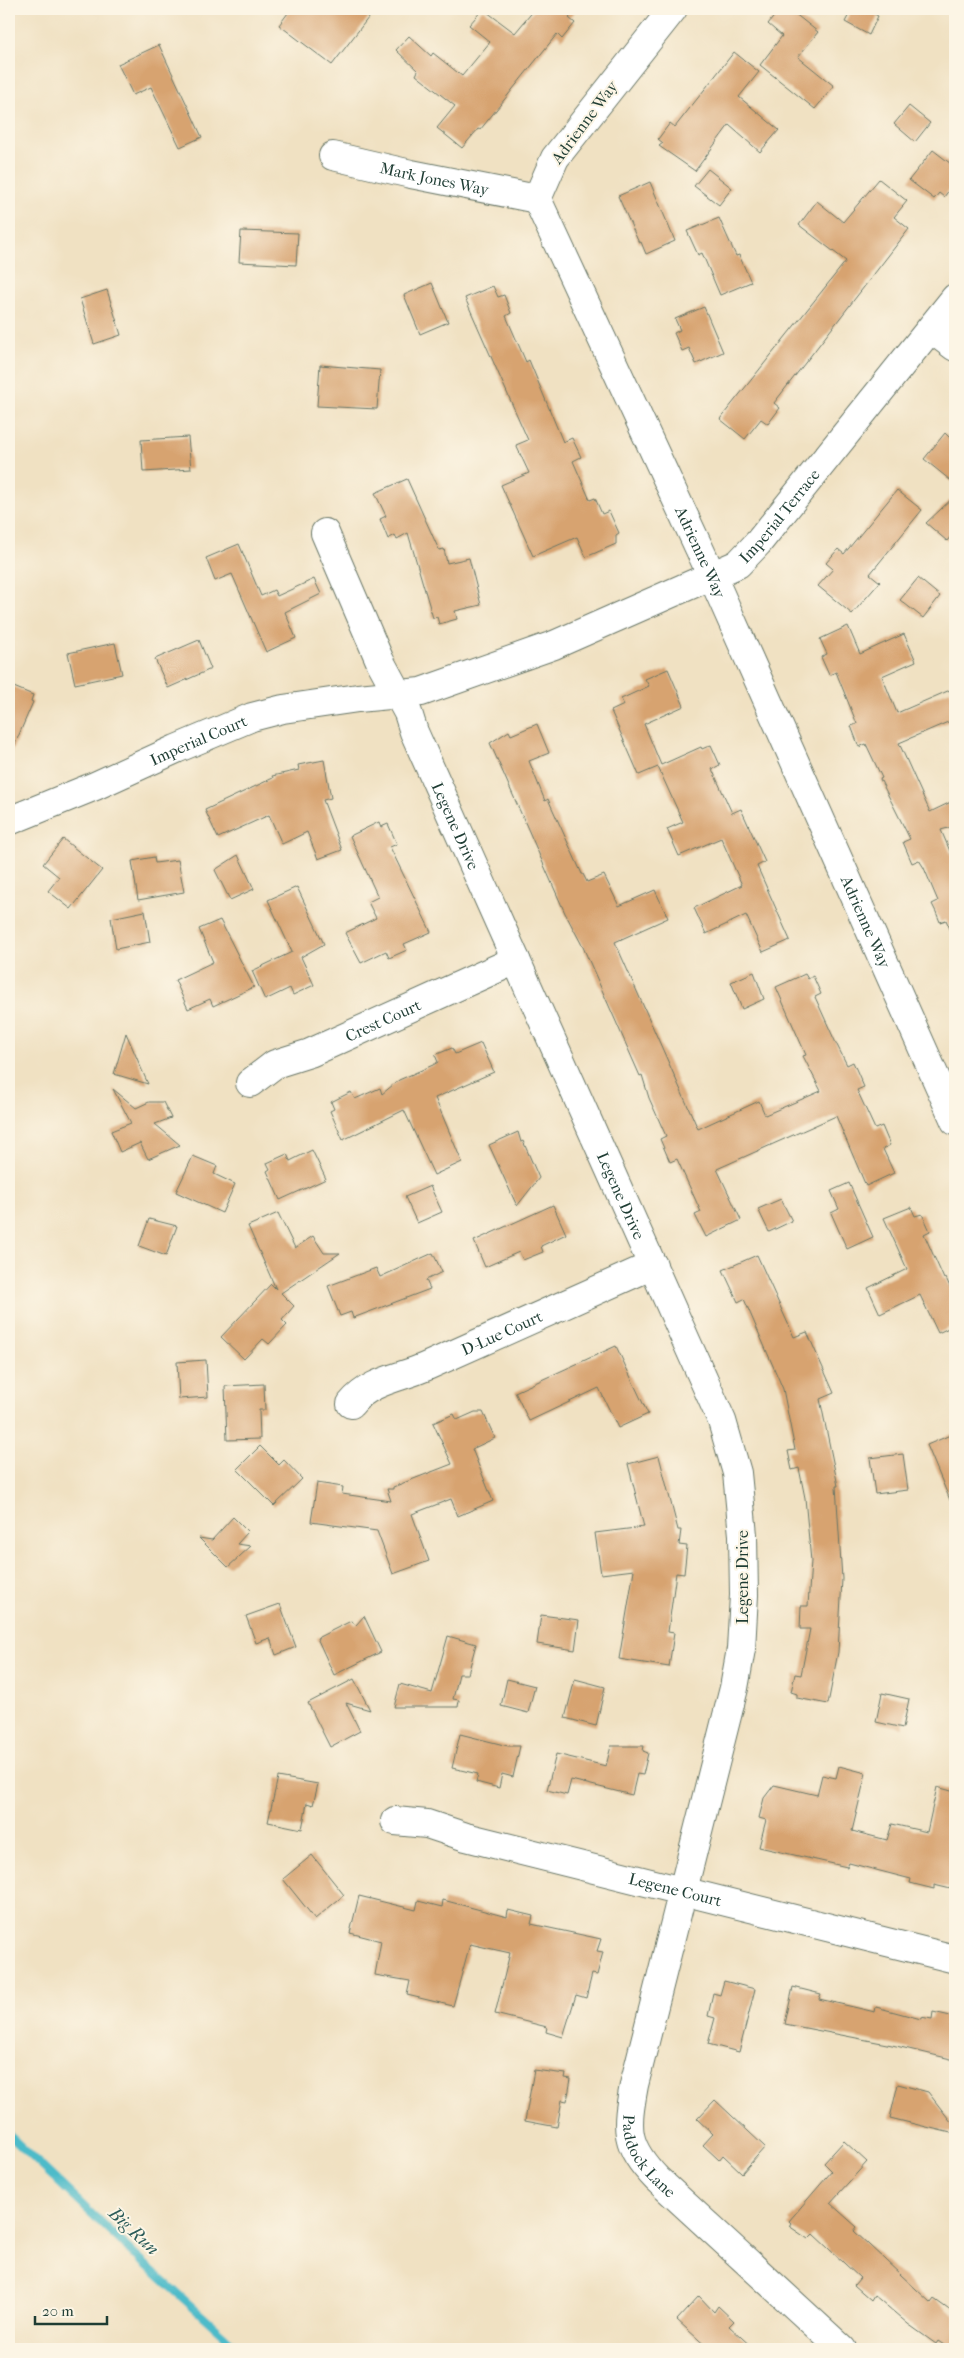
<svg xmlns="http://www.w3.org/2000/svg" width="964" height="2358" viewBox="0 0 964 2358" font-family="'IM FELL French Canon',serif">
  <style>
    .lines { fill: none; stroke-linecap: round; stroke-linejoin: round }
    .stream { stroke: #4ebbc9; stroke-width: 8 }
    .building { fill: #d7a370 }
    .minor-casing { stroke: #687666; stroke-width: 30 }
    .minor { stroke: #fff; stroke-width: 28 }
    .labels { text-anchor: middle; stroke-width: 4; stroke-linejoin: round; paint-order: stroke }
    .street-label { font-size: 16px; fill: #1f3d34; stroke: #fcf5e5 }
    .water-label { font-size: 18px; font-style: italic; fill: #2b5c59; stroke: #fcf5e5 }
  </style>
  <rect width="100%" height="100%" fill="#fcf5e5"/>
  <filter id="ink" filterUnits="userSpaceOnUse"><feTurbulence type="fractalNoise" baseFrequency=".02" numOctaves="2"/><feDisplacementMap in="SourceGraphic" scale="10" xChannelSelector="R" yChannelSelector="G"/><feConvolveMatrix kernelMatrix="1 2 1 2 8 2 1 2 1" color-interpolation-filters="sRGB"/></filter>
  <filter id="wash" filterUnits="userSpaceOnUse"><feTurbulence type="fractalNoise" baseFrequency=".0096" numOctaves="4" result="noise"/><feDisplacementMap in="SourceGraphic" scale="20" xChannelSelector="R" yChannelSelector="G"/><feGaussianBlur stdDeviation="1.12" result="paint"/><feColorMatrix in="noise" values="0 0 0 0 0 0 0 0 0 0 0 0 0 0 0 0 0 1.4 0 .05"/><feComposite in="paint" operator="in"/></filter>
  <g filter="url(#wash)">
    <rect width="100%" height="100%" fill="#f0e1c2"/>
    <g class="lines">
      <path class="stream" d="M9,2135L136,2256L239,2349"/>
    </g>
    <g id="blocks">
      <g class="building">
        <path d="M291,9H375L332,65L279,25Z"/>
        <path d="M483,9L515,33L535,9H577L569,18L575,23L562,39L557,34L480,130L478,129L462,148L437,128L455,106L416,75L418,71L396,50L409,36L431,56L433,53L462,76L490,42L469,25Z"/>
        <path d="M780,9H789L818,32L798,57L834,86L815,109L760,65L782,36L768,24Z"/>
        <path d="M852,9H865L878,16L869,35L845,22Z"/>
        <path d="M159,45L202,137L180,147L151,87L133,95L118,64Z"/>
        <path d="M734,52L759,72L739,97L779,130L760,152L729,125L695,171L659,146L663,143L658,139L670,123L675,127Z"/>
        <path d="M909,106L930,123L915,142L894,124Z"/>
        <path d="M933,150L955,167V182L944,197L939,193L934,199L909,180Z"/>
        <path d="M708,169L732,188L719,205L694,186Z"/>
        <path d="M879,179L907,201L894,217L909,229L774,403L780,408L768,424L761,419L745,439L720,419L846,261L799,225L817,201L843,222Z"/>
        <path d="M650,182L675,241L646,254L641,242L639,243L618,196Z"/>
        <path d="M719,218L736,256L739,255L751,282L720,295L702,253L698,255L687,231Z"/>
        <path d="M241,231L298,233L296,265L239,262Z"/>
        <path d="M432,283L448,322L420,334L404,295Z"/>
        <path d="M493,286L498,297L504,295L511,313L506,316L526,362L529,360L563,442L572,438L581,457L573,461L590,500L595,498L602,514L609,511L619,533L616,535V544L586,557L577,537L533,556L501,485L529,473L516,445L528,440L465,298Z"/>
        <path d="M107,290L121,335L94,344L80,299Z"/>
        <path d="M704,307L723,352L696,364L689,348L682,351L674,333L680,330L675,319Z"/>
        <path d="M320,365L380,370L377,409L317,406Z"/>
        <path d="M945,433L955,443V484L924,459Z"/>
        <path d="M188,437L191,469L143,472L141,440Z"/>
        <path d="M407,479L439,550L444,549L447,563L469,558L481,605L455,611L457,619L439,624L437,617L433,618L408,533L397,539L395,535L388,539L380,519L386,516L375,493Z"/>
        <path d="M897,490L922,510L870,574L880,582L852,614L818,586L833,569L826,563L838,549L844,554Z"/>
        <path d="M955,496V531L947,541L926,523Z"/>
        <path d="M239,544L261,596L274,590L277,596L314,579L321,594L285,612L296,638L266,652L232,574L215,581L206,558Z"/>
        <path d="M918,578L940,596L923,618L900,600Z"/>
        <path d="M848,626L860,654L904,634L916,661L882,676L897,713L950,690L955,703V719L899,743L930,812L955,800V826L941,830L955,863V940L946,920L940,922L936,912L932,904L938,901L924,868L919,860L912,863L903,842L910,839L880,779L882,778L866,744L859,747L851,726L857,724L836,672L829,675L821,657L827,654L820,639Z"/>
        <path d="M199,640L211,669L168,688L155,659Z"/>
        <path d="M115,643L122,674L75,684L68,653Z"/>
        <path d="M668,669L684,706L644,724L661,765L701,747L702,749L711,745L720,765L712,769L732,813L741,809L765,862L757,866L790,940L763,952L746,915L706,934L694,908L742,885L721,838L679,856L667,829L683,822L658,767L639,775L611,711L624,705L621,699L649,686L645,679Z"/>
        <path d="M9,685L33,695L31,701L33,702L9,758Z"/>
        <path d="M537,724L549,753L529,761L545,801L548,799L582,874H583L587,882L604,875L619,906L655,890L668,918L615,942L698,1129L759,1101L765,1115L821,1091L803,1056L806,1055L776,987L805,974L808,979L813,976L821,994L815,997L835,1041L847,1065L853,1062L864,1087L857,1090L875,1129L882,1126L890,1145L883,1149L894,1173L866,1186L836,1116L717,1169L741,1220L706,1237L695,1215L701,1212L677,1159L670,1162L660,1139L666,1136L649,1098L642,1075L640,1076L583,947L565,913L490,743L509,731L511,735Z"/>
        <path d="M324,760L331,798L323,800L342,850L318,859L307,832L282,844L269,815L218,838L205,810L273,778L272,776L299,770L298,765Z"/>
        <path d="M379,822L381,827L388,824L397,844L390,847L431,932L404,944L407,950L389,958L386,951L361,963L345,933L376,918L368,902L378,897L350,836Z"/>
        <path d="M63,839L102,870L71,909L48,891L59,877L43,864Z"/>
        <path d="M238,855L254,889L230,900L215,870Z"/>
        <path d="M154,857L155,863L178,860L184,892L138,900L132,861Z"/>
        <path d="M297,887L324,944L301,957L314,985L293,995L290,988L265,1000L252,971L292,952L268,900Z"/>
        <path d="M145,911L150,942L116,949L111,918Z"/>
        <path d="M220,920L254,987L213,1006L210,999L188,1009L175,980L213,962L199,929Z"/>
        <path d="M754,972L764,999L742,1009L731,982Z"/>
        <path d="M126,1033L148,1084L114,1074Z"/>
        <path d="M481,1043L494,1072L435,1098L462,1162L434,1175L404,1110L343,1140L330,1111L334,1109L331,1102L351,1092L355,1099L380,1088L382,1094L399,1080L433,1065L438,1062L435,1055L452,1048L455,1054Z"/>
        <path d="M113,1089L136,1108L149,1102H163L171,1118L155,1124L180,1145L148,1159L140,1143L120,1152L111,1131L131,1123Z"/>
        <path d="M518,1132L521,1142L523,1141L539,1178L517,1206L489,1145Z"/>
        <path d="M312,1150L326,1179L280,1200L267,1171L270,1169L267,1163L287,1154L290,1161Z"/>
        <path d="M193,1156L217,1166L214,1174L235,1184L222,1213L176,1192Z"/>
        <path d="M849,1183L873,1237L847,1249L831,1213L839,1209L831,1191Z"/>
        <path d="M430,1186L442,1212L417,1223L405,1197Z"/>
        <path d="M781,1199L792,1221L769,1232L758,1209Z"/>
        <path d="M553,1205L566,1234L541,1246L543,1252L523,1260L519,1252L485,1267L474,1241Z"/>
        <path d="M911,1207L915,1216L922,1214L926,1222L930,1231L924,1234L944,1279L946,1278L955,1298V1325L938,1333L920,1295L880,1314L868,1288L907,1269L884,1218Z"/>
        <path d="M278,1213L295,1248L313,1236L324,1253H340L281,1293L294,1306L282,1320L287,1325L269,1344L263,1339L244,1359L221,1337L271,1284L276,1289L248,1226Z"/>
        <path d="M149,1219L177,1226L166,1256L139,1246Z"/>
        <path d="M433,1253L442,1272L426,1280L430,1289L353,1318L351,1312L340,1316L328,1286L376,1268L380,1277Z"/>
        <path d="M757,1255L794,1337L807,1332L834,1393L820,1399L838,1486H836L842,1579L838,1652L828,1704L797,1698V1694L791,1692L795,1674L801,1675L810,1629H800L801,1606H808L811,1561L805,1498L799,1468L792,1470L788,1451L795,1450L783,1389L744,1299L738,1302L723,1270Z"/>
        <path d="M616,1346L648,1414L618,1428L599,1388L529,1421L515,1392Z"/>
        <path d="M206,1360L208,1397L179,1399L177,1362Z"/>
        <path d="M264,1384L265,1410H259L260,1439L227,1440L225,1386Z"/>
        <path d="M475,1412H483L495,1438L472,1449L493,1501L458,1516L451,1499L412,1514L429,1561L393,1574L377,1531L311,1522L317,1483L343,1487L342,1494L391,1501L387,1489H393V1487L452,1464L433,1423L454,1414L457,1420Z"/>
        <path d="M955,1433V1512L927,1445Z"/>
        <path d="M260,1446L279,1465L284,1460L302,1479L274,1506L237,1469Z"/>
        <path d="M903,1454L908,1490L875,1494L870,1458Z"/>
        <path d="M659,1456L678,1530H681L679,1545L687,1546L684,1574L676,1573L668,1632L674,1633L669,1667L619,1659L634,1570L601,1574L595,1533L644,1527L628,1464Z"/>
        <path d="M233,1517L248,1532L237,1544L251,1546L228,1567L199,1538L212,1540Z"/>
        <path d="M280,1604L296,1647L276,1655L270,1638L256,1643L246,1616Z"/>
        <path d="M541,1615L579,1620L575,1650L537,1644Z"/>
        <path d="M364,1616L381,1652L334,1675L317,1638L351,1621L356,1625Z"/>
        <path d="M448,1636L476,1644L468,1674H459L453,1699L459,1700L458,1707H394L400,1684L432,1693Z"/>
        <path d="M354,1679L370,1710L346,1703L360,1731L330,1747L308,1703Z"/>
        <path d="M507,1679L535,1686L528,1713L501,1706Z"/>
        <path d="M575,1679L605,1687L596,1726L565,1718Z"/>
        <path d="M882,1693L909,1699L903,1728L876,1722Z"/>
        <path d="M460,1734L508,1746H520L513,1777L502,1774L499,1788L476,1782L478,1774L452,1768Z"/>
        <path d="M611,1746H644L643,1751L648,1753L643,1775L637,1774L632,1795L571,1780L567,1795L547,1790L556,1754L606,1766Z"/>
        <path d="M839,1766L866,1773L852,1831L887,1840L892,1824L927,1832L937,1787L955,1792V1890L934,1885V1889L910,1883L911,1879L849,1863L847,1867L759,1847L766,1820L759,1818L764,1798L774,1785L817,1795L822,1775L836,1778Z"/>
        <path d="M278,1777L318,1784L313,1805L307,1803L302,1829L268,1822Z"/>
        <path d="M312,1855L344,1895L315,1919L283,1879Z"/>
        <path d="M359,1896L416,1910L418,1901L442,1907L443,1900L507,1917L508,1910L533,1916L531,1924L601,1939L597,1951L603,1952L597,1975L592,1974L586,1998L576,1995L563,2037L546,2032L547,2027L495,2014L510,1953L470,1944L453,2006L407,1995L410,1981L375,1975L381,1941L350,1933Z"/>
        <path d="M724,1981L755,1989L739,2052L708,2044L715,2018L708,2016L713,1993L720,1995Z"/>
        <path d="M793,1987L821,1994L819,1999L875,2012L876,2007L921,2019V2017L932,2019L933,2012L955,2017V2060L892,2045L785,2024Z"/>
        <path d="M534,2070L566,2074L565,2078L571,2079L567,2101L562,2100L557,2127L525,2121Z"/>
        <path d="M898,2084L928,2092L955,2127V2134L890,2118Z"/>
        <path d="M715,2100L765,2147L742,2173L723,2155L719,2160L703,2145L713,2134L697,2119Z"/>
        <path d="M844,2141L867,2162L830,2203L857,2227L854,2231L931,2303L934,2299L955,2314V2349H950L938,2341L936,2344L908,2324L874,2295L871,2300L854,2285L860,2278L813,2234L808,2239L789,2226L791,2223L789,2221L832,2171L824,2163Z"/>
        <path d="M699,2296L714,2312L718,2306L734,2321L729,2326L754,2349H709L677,2320Z"/>
      </g>
    </g>
  </g>
  <g filter="url(#ink)">
    <use href="#blocks" fill-opacity="0" stroke="#687666" stroke-width="1"/>
    <g class="lines">
      <g class="minor-casing">
        <g id="minor">
          <path id="s1" d="M673,9L555,158L537,199L712,576L955,1121"/>
          <path id="s2" d="M333,156L411,174L537,199"/>
          <path d="M931,329L955,347"/>
          <path id="s3" d="M325,533L380,661L408,713L414,732L722,1421L737,1473L743,1535L744,1595L741,1649L734,1688L634,2085C626,2129 624,2145 657,2179L842,2349"/>
          <path id="s4" d="M9,821L95,786L176,749L252,717L283,709L358,698L421,692L554,645L738,564L758,543L955,298"/>
          <path id="s5" d="M250,1083L275,1064L310,1053L516,960"/>
          <path id="s6" d="M351,1404C369,1381 400,1378 425,1367C501,1333 577,1299 653,1265"/>
          <path id="s7" d="M395,1821L427,1824L466,1837L955,1959"/>
        </g>
      </g>
      <use href="#minor" class="minor"/>
    </g>
  </g>
  <g class="labels">
    <g class="street-label">
      <text transform="translate(584 122) rotate(-53)" y="6">Adrienne Way</text>
      <text dy="6" stroke="none"><textPath href="#s2" startOffset="104">Mark Jones Way</textPath></text>
      <text dy="6" stroke="none"><textPath href="#s4" startOffset="841">Imperial Terrace</textPath></text>
      <text dy="6" stroke="none"><textPath href="#s1" startOffset="624">Adrienne Way</textPath></text>
      <text dy="6" stroke="none"><textPath href="#s4" startOffset="206">Imperial Court</textPath></text>
      <text dy="6" stroke="none"><textPath href="#s3" startOffset="321">Legene Drive</textPath></text>
      <text dy="6" stroke="none"><textPath href="#s1" startOffset="1029">Adrienne Way</textPath></text>
      <text dy="6" stroke="none"><textPath href="#s5" startOffset="148">Crest Court</textPath></text>
      <text dy="6" stroke="none"><textPath href="#s3" startOffset="726">Legene Drive</textPath></text>
      <text dy="6" stroke="none"><textPath href="#s6" startOffset="168">D-Lue Court</textPath></text>
      <text transform="translate(742 1577) rotate(-90)" y="6">Legene Drive</text>
      <text dy="6" stroke="none"><textPath href="#s7" startOffset="289">Legene Court</textPath></text>
      <text dy="6" stroke="none"><textPath href="#s3" startOffset="1730">Paddock Lane</textPath></text>
    </g>
    <g class="water-label">
      <text transform="translate(134 2231) rotate(43)" y="6">Big Run</text>
    </g>
  </g>
  <rect width="964" height="2358" fill="none" stroke="#fcf5e5" stroke-width="30"/>
  <path d="M35 2316v8h72v-8" fill="none" stroke="#1f3d34" stroke-width="2.5"/>
  <text x="42" y="2316" font-size="15" fill="#1f3d34" stroke="#fcf5e5" stroke-width="4" paint-order="stroke">20 m</text>
</svg>
